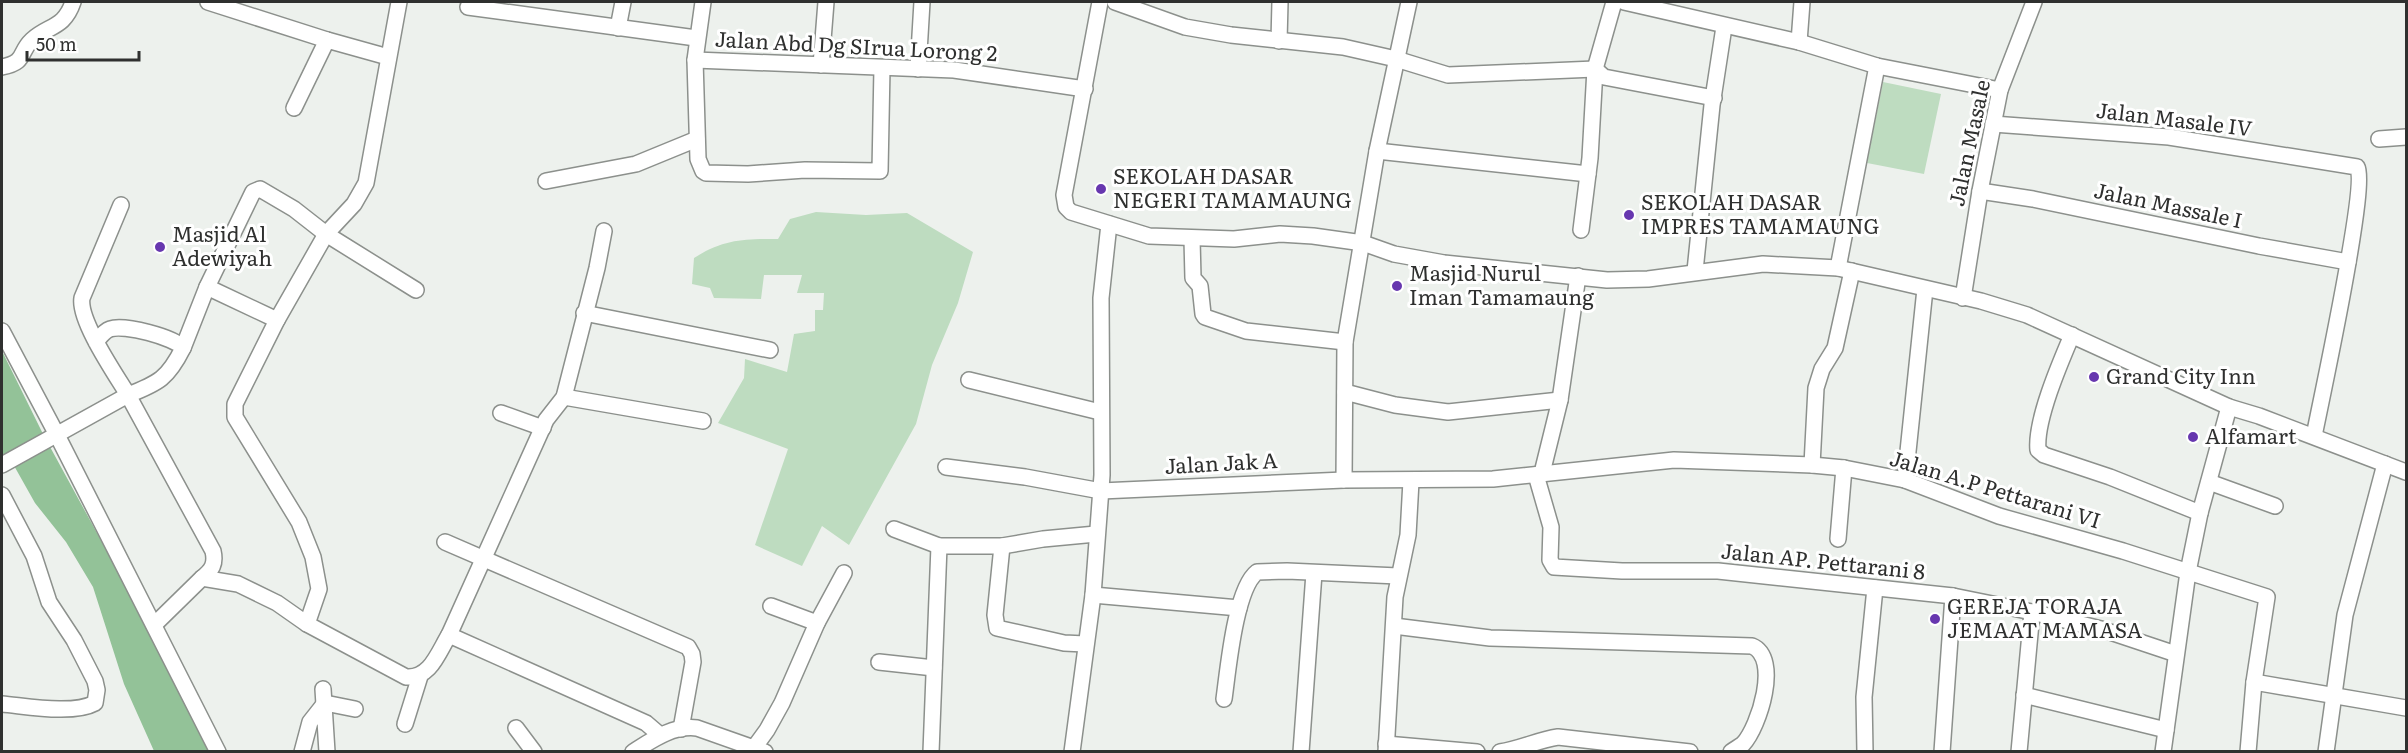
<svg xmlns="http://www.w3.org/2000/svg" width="2408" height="753" viewBox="0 0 2408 753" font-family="Literata,serif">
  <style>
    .green { fill: #bedcc0 }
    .water { fill: #93c298 }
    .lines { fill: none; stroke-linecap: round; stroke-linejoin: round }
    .minor-casing { stroke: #8c908c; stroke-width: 18 }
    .minor { stroke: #fff; stroke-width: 15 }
    .poi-dot { fill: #6737af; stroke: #fff; stroke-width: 2 }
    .labels { text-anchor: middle; stroke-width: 6; stroke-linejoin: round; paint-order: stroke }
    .street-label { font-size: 21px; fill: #2f302f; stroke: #fff }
    .poi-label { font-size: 21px; fill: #2f302f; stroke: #fff; text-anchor: start }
  </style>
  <rect width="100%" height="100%" fill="#edf1ed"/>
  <g class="green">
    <path d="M1883,82L1941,94L1924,174L1867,163Z"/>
    <path d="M816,212L866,215L907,213L973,252L958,303L932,365L916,424L849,545L822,526L802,566L755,545L788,449L718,423L744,378L745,359L787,372L794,334L815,331V310H823L824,293H797L802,275H764L761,299L714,298L710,288L692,284L694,258C724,239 744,239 778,239L790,219Z"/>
  </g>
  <path class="water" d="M2,351L43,434L151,632L210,751H154L124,684L93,587L66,542L35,503L8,455L2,458Z"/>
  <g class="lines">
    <g class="minor-casing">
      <g id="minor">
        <path d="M208,2L327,40L388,57"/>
        <path d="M703,2L695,60L698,159L703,171L706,173L748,174L805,170L880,171L882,68"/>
        <path d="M1100,2L1064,195L1066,207L1071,212L1149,236L1234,239L1280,234L1313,236L1363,243L1394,254L1444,263L1607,280L1648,279L1763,264L1838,268L1981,301L2027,315L2229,407L2259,416L2406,472"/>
        <path d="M1115,2L1185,27L1231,35L1343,47L1396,59L1448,75L1595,69L1604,77L1714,98"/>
        <path d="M1624,2L1799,42L1877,66L2000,90"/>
        <path d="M468,7L696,38"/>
        <path d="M618,28L623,2"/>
        <path d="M1279,41L1280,2"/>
        <path d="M1799,42L1802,2"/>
        <path d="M695,60L954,70L1085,89"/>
        <path d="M821,65L826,2"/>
        <path d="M2,67C27,62 18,53 32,40C48,25 64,29 73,2"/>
        <path d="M918,69L922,2"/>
        <path d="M294,108L327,40"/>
        <path d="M1993,124L2169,137L2357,167C2368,184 2321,401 2314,436"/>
        <path d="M2379,139L2406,137"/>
        <path d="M1377,151L1588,174"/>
        <path d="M546,181L636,164L697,139"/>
        <path d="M1980,191L2033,199L2259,246L2348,262"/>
        <path d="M1581,230L1590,158L1595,69L1614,2"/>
        <path d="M1192,239L1193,278L1200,286L1203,314L1205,317L1246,331L1345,342"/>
        <path d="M1838,268L1877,66"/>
        <path d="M1695,271L1712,105L1724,27"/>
        <path d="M207,287L253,192L260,189L294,209L326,234L416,290"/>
        <path d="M1963,298L1980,191L2000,90L2034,2"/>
        <path d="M584,313L770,350"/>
        <path d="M2,331L56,433L218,752"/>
        <path d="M2072,335C2060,363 2035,421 2038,450L2044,455L2110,477L2200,513"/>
        <path d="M96,342C100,337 104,331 110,329C124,324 174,337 183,348C168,378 159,383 128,395C116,375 78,320 82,298L121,205"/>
        <path d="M183,348L207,287L277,320"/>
        <path d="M969,380L1100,412"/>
        <path d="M1345,392L1395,405L1448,412L1560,400"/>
        <path d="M564,397L703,421"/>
        <path d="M501,413L543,428"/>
        <path d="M2,465L128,395L213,551C216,564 212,570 202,578L238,584L277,603L307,624L406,677C430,679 438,653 449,635L646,723L660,735"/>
        <path d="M1812,465L1816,388L1822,369L1835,348L1852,271"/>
        <path d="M946,467L1025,477L1101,491L1344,480L1493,479L1674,460L1812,465L1844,468L1905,480L1999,516L2123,551L2267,597L2254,682L2248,752"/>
        <path d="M1542,473L1560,400L1578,276"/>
        <path d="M1536,475L1551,527L1550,560L1554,567L1622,571H1718L1953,596L2032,612L2101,629L2176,654"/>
        <path d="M1344,480L1345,342L1377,151L1409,2"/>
        <path d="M1905,480L1925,289"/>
        <path d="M2209,482L2275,506"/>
        <path d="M2,495L34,556L49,602L74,640L95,681L97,690L95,703C73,715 26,706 2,704"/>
        <path d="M894,529L939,546"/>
        <path d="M1838,539L1844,468"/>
        <path d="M445,542L688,647L692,654L693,662L681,729"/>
        <path d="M1002,546L995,615L997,628L1064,643L1085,644"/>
        <path d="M1093,595L1239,608"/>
        <path d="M771,606L817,623"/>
        <path d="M307,624L319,589L313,557L299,522L235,417V404L277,320L326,234L354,204L366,183L399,2"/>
        <path d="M154,625L202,578"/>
        <path d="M1394,626L1490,638L1752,646C1781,658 1759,727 1743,744C1739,747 1735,749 1731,752"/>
        <path d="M449,635L546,420L564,397L597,268L604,231"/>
        <path d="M879,662L934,668"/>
        <path d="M2254,682L2406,708"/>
        <path d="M323,689L327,752"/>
        <path d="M2024,695L2166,730"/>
        <path d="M1224,699C1228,671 1235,589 1257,572L1287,571L1398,576"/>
        <path d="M405,724L420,676"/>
        <path d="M516,728L534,752"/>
        <path d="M1386,744L1477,752"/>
        <path d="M302,752L310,722L325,703L355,709"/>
        <path d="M633,752C652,740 673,725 697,728L765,752"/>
        <path d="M751,752L767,730L782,703L817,623L844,573"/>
        <path d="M931,752L939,546H1002L1043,539L1096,534"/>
        <path d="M1072,752L1093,595L1102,475L1101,298L1109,224"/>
        <path d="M1301,752L1314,573"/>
        <path d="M1386,752L1395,597L1408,535L1411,481"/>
        <path d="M1500,752C1520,749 1538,740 1558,737L1690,752"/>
        <path d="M1865,752L1864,697L1875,588"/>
        <path d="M1942,752L1953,596"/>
        <path d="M2019,752L2032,612"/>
        <path d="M2163,752L2188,572L2200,513L2229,407"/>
        <path d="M2326,752L2345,615L2385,464"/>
      </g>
    </g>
    <use href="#minor" class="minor"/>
  </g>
  <g class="poi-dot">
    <circle cx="1101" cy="189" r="6"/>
    <circle cx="1629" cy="215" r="6"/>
    <circle cx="160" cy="247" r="6"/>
    <circle cx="1397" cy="286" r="6"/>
    <circle cx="2094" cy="377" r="6"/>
    <circle cx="2193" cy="437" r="6"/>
    <circle cx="1935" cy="619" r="6"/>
  </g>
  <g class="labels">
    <g class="street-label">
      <text transform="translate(856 47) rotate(3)" y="7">Jalan Abd Dg SIrua Lorong 2</text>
      <text transform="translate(2174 120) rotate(7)" y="7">Jalan Masale IV</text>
      <text transform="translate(1970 143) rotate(-78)" y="7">Jalan Masale</text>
      <text transform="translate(2168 206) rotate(12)" y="7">Jalan Massale I</text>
      <text transform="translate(1221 464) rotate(-3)" y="7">Jalan Jak A</text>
      <text transform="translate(1995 490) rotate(17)" y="7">Jalan A.P Pettarani VI</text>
      <text transform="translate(1823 562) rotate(6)" y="7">Jalan AP. Pettarani 8</text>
    </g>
    <g class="poi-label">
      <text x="1113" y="184">SEKOLAH DASAR<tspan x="1113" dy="24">NEGERI TAMAMAUNG</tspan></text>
      <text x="1641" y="210">SEKOLAH DASAR<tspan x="1641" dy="24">IMPRES TAMAMAUNG</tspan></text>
      <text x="172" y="242">Masjid Al<tspan x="172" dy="24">Adewiyah</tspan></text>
      <text x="1409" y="281">Masjid Nurul<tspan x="1409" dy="24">Iman Tamamaung</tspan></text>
      <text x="2106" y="384">Grand City Inn</text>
      <text x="2205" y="444">Alfamart</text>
      <text x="1947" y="614">GEREJA TORAJA<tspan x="1947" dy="24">JEMAAT MAMASA</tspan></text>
    </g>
  </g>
  <rect width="2408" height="753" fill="none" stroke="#2f302f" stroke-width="6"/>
  <path d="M27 51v9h112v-9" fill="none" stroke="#2f302f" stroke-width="3"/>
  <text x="36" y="51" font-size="18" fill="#2f302f" stroke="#ffffff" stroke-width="4.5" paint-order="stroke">50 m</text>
</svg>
